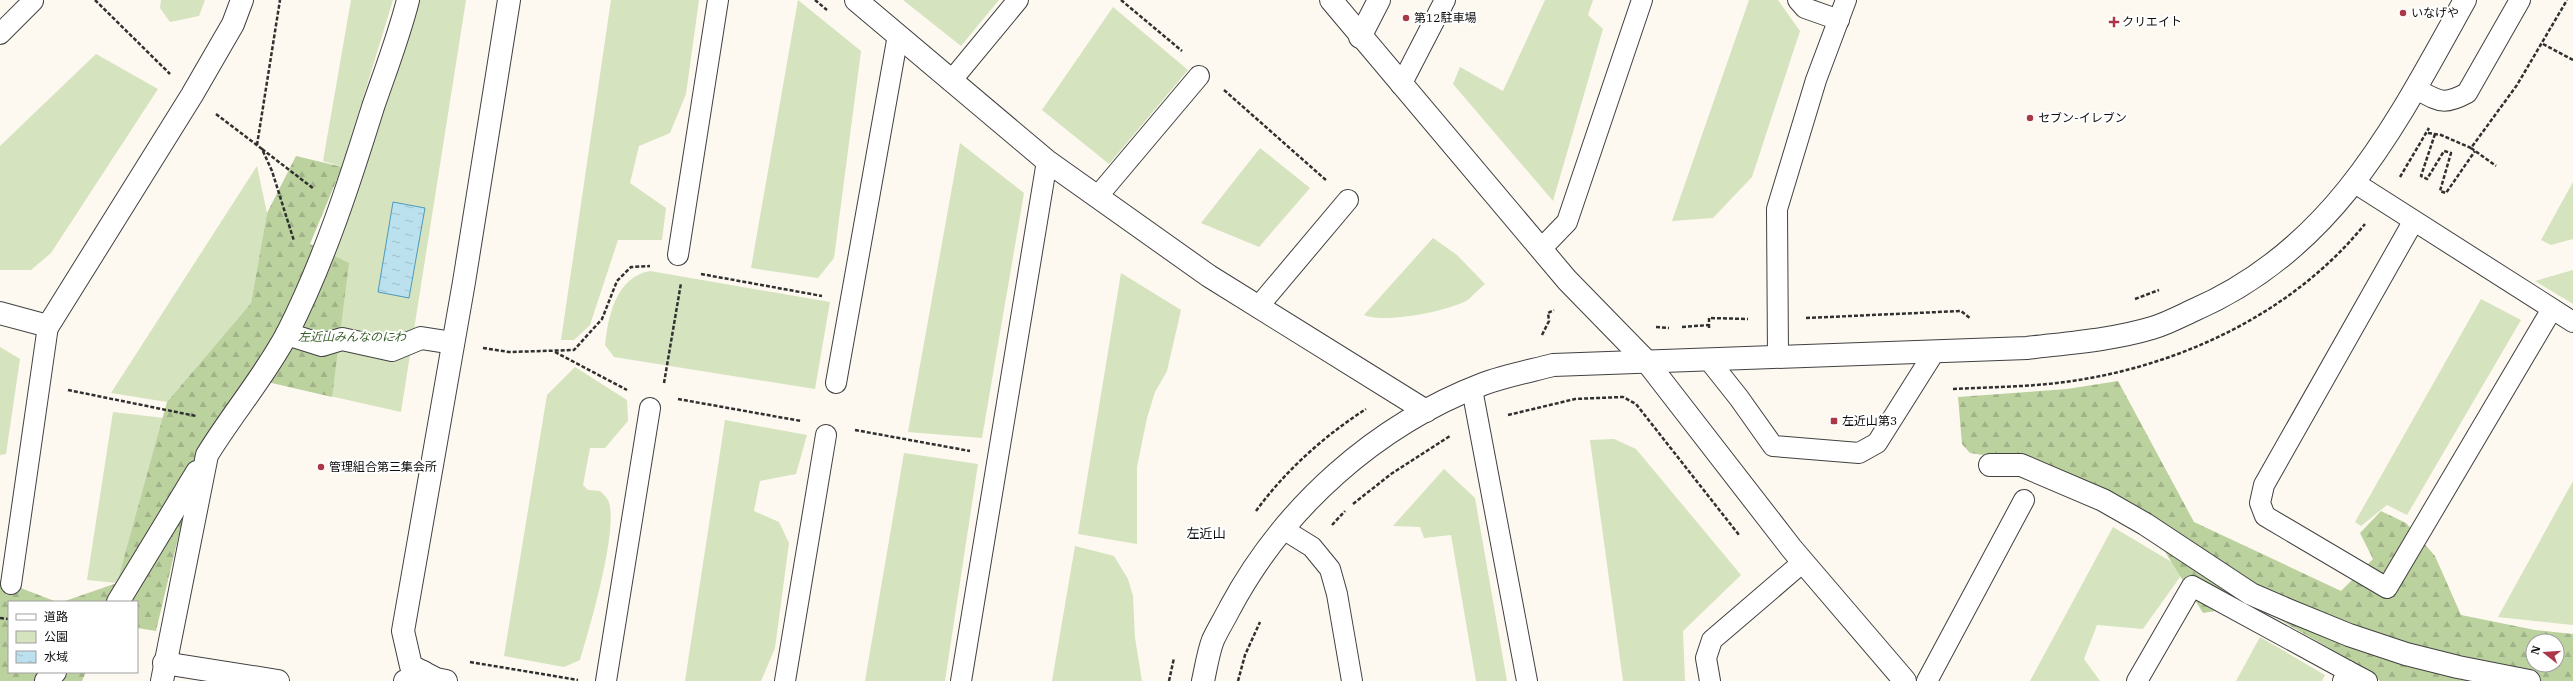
<svg xmlns="http://www.w3.org/2000/svg" width="2573" height="681" viewBox="0 0 2573 681" font-family="'IBM Plex Serif','Noto Sans JP',serif">
  <style>
    .green { fill: #d5e3be }
    .forest { fill: url(#forest-firs); fill-rule: evenodd }
    .water { fill: url(#water-ripples); stroke: #4c9abb }
    .lines { fill: none; stroke-linecap: round; stroke-linejoin: round }
    .service-casing { stroke: #414141; stroke-width: 22 }
    .pedestrian-casing { stroke: #414141; stroke-width: 24 }
    .minor-casing { stroke: #414141; stroke-width: 24 }
    .tertiary-casing { stroke: #414141; stroke-width: 24 }
    .path { stroke: #303030; stroke-width: 2.5; stroke-dasharray: 4 2; stroke-linecap: butt }
    .service { stroke: #fff; stroke-width: 20 }
    .pedestrian { stroke: #fff; stroke-width: 22 }
    .minor { stroke: #fff; stroke-width: 22 }
    .tertiary { stroke: #fff; stroke-width: 22 }
    .poi-dot { fill: #ab3849; stroke: #fff; stroke-width: 1.5 }
    .labels { text-anchor: middle; stroke-width: 4; stroke-linejoin: round; paint-order: stroke }
    .poi-label { font-size: 12px; fill: #0e0e0e; stroke: #fff; text-anchor: start }
    .park-label { font-size: 12px; font-style: italic; fill: #375d27; stroke: #fff }
    .neighbourhood-label { font-size: 13px; fill: #0e0e0e; stroke: #fff }
  </style>
  <defs>
    <pattern id="forest-firs" width="22" height="20" patternUnits="userSpaceOnUse"><rect width="22" height="20" fill="#bbd29f"/><path d="M5 1l3.5 6h-7zM16 11l3.5 6h-7z" fill="#a0b388"/></pattern>
    <pattern id="water-ripples" width="26" height="14" patternUnits="userSpaceOnUse"><rect width="26" height="14" fill="#bbe0ee"/><path d="M2 4q2-2 4 0t4 0M15 11q2-2 4 0t4 0" fill="none" stroke="#a0bfcb"/></pattern>
  </defs>
  <rect width="100%" height="100%" fill="#fdf9f0"/>
  <g class="green">
    <path d="M161,0H205L199,16L170,22L160,8Z"/>
    <path d="M351,0H393L342,167L323,161Z"/>
    <path d="M408,0H466L401,412L259,380L287,334Z"/>
    <path d="M611,0H699L686,94L670,133L639,146L630,183L666,208L662,240H618L590,325L574,340H561Z"/>
    <path d="M798,0L861,51L834,258L818,278L751,268Z"/>
    <path d="M903,0H999L961,46Z"/>
    <path d="M1545,0H1593L1588,15L1603,29L1553,201L1453,84L1460,67L1503,91Z"/>
    <path d="M1749,0H1778L1800,31L1752,177L1713,218L1672,221Z"/>
    <path d="M1113,7L1188,70L1109,164L1042,110Z"/>
    <path d="M96,54L158,89L51,253L31,270H0V146Z"/>
    <path d="M960,143L1024,193L982,438L908,432Z"/>
    <path d="M1260,148L1310,188L1259,247L1201,223Z"/>
    <path d="M257,166L267,213L251,303L167,402L111,393Z"/>
    <path d="M2573,182V239L2551,245L2541,240Z"/>
    <path d="M1433,238L1457,255L1485,284C1479,289 1474,294 1469,299C1452,311 1383,324 1364,315Z"/>
    <path d="M2573,270V304L2535,281Z"/>
    <path d="M650,271L830,302L815,389L614,357L605,345C608,316 616,277 650,271Z"/>
    <path d="M1121,273L1181,310L1167,371L1155,392L1147,418L1137,467V544L1078,534Z"/>
    <path d="M2481,299L2521,320L2407,515L2387,505L2361,526L2355,522Z"/>
    <path d="M0,347L20,359L6,454L0,455Z"/>
    <path d="M575,367L627,400L628,421L605,448H590L583,485L588,490L600,491C602,493 606,497 608,500C620,525 589,631 580,660L564,667L504,656L547,395Z"/>
    <path d="M113,412L164,418L117,583L87,580Z"/>
    <path d="M725,420L807,435L796,474L760,481L754,511L779,522L789,543L775,648L761,681H685Z"/>
    <path d="M1614,439L1636,449L1741,575L1683,631L1685,681H1623L1590,440Z"/>
    <path d="M904,453L978,464L945,681H865Z"/>
    <path d="M1444,469L1475,498L1507,681H1476L1451,535L1424,538L1420,527L1393,526Z"/>
    <path d="M2573,481V625L2498,617Z"/>
    <path d="M2113,527L2185,570L2143,629L2097,625L2084,659L2100,681H2030Z"/>
    <path d="M1075,546L1114,556L1128,579L1133,596L1135,638L1142,681H1052Z"/>
    <path d="M2260,637L2325,675L2322,681H2236Z"/>
  </g>
  <g class="forest">
    <path d="M296,156L342,167L310,244L349,263L332,397L259,380L208,440L178,538L156,631L137,628V602H62L117,583L167,402L251,303L267,213Z"/>
    <path d="M2118,381L2194,522L2341,591L2373,559L2360,533L2381,511L2406,523L2435,556L2461,615L2535,630L2573,634V681H2380L2360,666L2254,605L2203,613L2138,508L2047,465L1970,453L1962,444L1958,397L2067,389ZM2533,641H2557V665H2533Z"/>
    <path d="M0,580L57,602H9V672H86L82,681H0Z"/>
  </g>
  <path class="water" d="M393,202L425,208L409,298L378,292Z"/>
  <g class="lines">
    <g class="service-casing">
      <g id="service">
        <path d="M1798,0L1805,8L1839,20"/>
        <path d="M0,34L33,1"/>
        <path d="M951,81L1018,0"/>
        <path d="M1401,85L1445,0"/>
        <path d="M2416,89C2439,101 2443,106 2467,93L2520,0"/>
        <path d="M2355,183L2573,322"/>
        <path d="M1097,197L1199,76"/>
        <path d="M2413,222L2264,485L2260,503L2265,516L2387,588L2552,309"/>
        <path d="M1541,249L1567,222L1642,0"/>
        <path d="M678,255L718,0"/>
        <path d="M1258,307L1348,200"/>
        <path d="M1778,356L1777,209L1816,80L1846,0"/>
        <path d="M1708,359L1739,398L1773,446L1859,453L1877,443L1935,351"/>
        <path d="M836,383L898,35"/>
        <path d="M1472,389L1527,681"/>
        <path d="M1283,529L1312,547L1330,569L1337,594L1352,681"/>
        <path d="M11,584L48,326"/>
        <path d="M606,681L650,408"/>
        <path d="M785,681L826,435"/>
        <path d="M961,681L1047,161"/>
        <path d="M1710,681L1706,658L1712,640L1803,562"/>
        <path d="M1927,681L2024,500"/>
        <path d="M2137,681L2192,586L2348,671"/>
        <path d="M2343,681L2348,671L2367,681"/>
      </g>
    </g>
    <g class="pedestrian-casing">
      <g id="pedestrian">
        <path d="M287,334L322,345L342,339L392,350L421,338L453,343"/>
        <path d="M1990,465H2021L2103,500L2145,524L2251,594L2288,610L2349,635L2406,654L2458,667L2529,681"/>
        <path d="M118,602L197,472"/>
        <path d="M164,663L278,681"/>
        <path d="M46,681L55,672"/>
        <path d="M162,681L207,455C232,414 264,377 287,334C324,261 349,184 373,107C385,72 399,36 408,0"/>
        <path d="M405,681L423,672"/>
      </g>
    </g>
    <g class="minor-casing">
      <g id="minor">
        <path d="M856,0L1047,161L1209,276L1426,411"/>
        <path d="M1360,37L1379,0"/>
        <path d="M0,313L48,326L192,95L233,24L242,0"/>
        <path d="M446,681L436,679L411,666L403,631L464,282L509,0"/>
      </g>
    </g>
    <g class="tertiary-casing">
      <g id="tertiary">
        <path d="M1331,0L1567,280L1647,362L1792,549L1905,681"/>
        <path d="M1203,681C1206,668 1208,653 1213,640C1218,629 1225,618 1230,608C1284,507 1376,425 1483,384C1505,376 1530,371 1553,365L2027,348C2068,343 2112,340 2152,328C2166,324 2181,316 2194,310C2334,249 2395,126 2465,0"/>
      </g>
    </g>
    <g class="path">
      <path d="M95,0L170,74"/>
      <path d="M815,0L827,10"/>
      <path d="M1121,0L1182,51"/>
      <path d="M2543,44L2573,60"/>
      <path d="M1224,90L1327,181"/>
      <path d="M216,114L262,149L272,171L294,241"/>
      <path d="M2428,133L2441,135L2471,148L2517,85L2567,0"/>
      <path d="M2435,134L2421,176L2427,179L2444,151L2451,153L2440,191L2446,193L2475,151"/>
      <path d="M257,145L280,0"/>
      <path d="M2471,148L2496,166"/>
      <path d="M262,149L314,189"/>
      <path d="M2400,177L2429,128"/>
      <path d="M701,274L822,296"/>
      <path d="M2135,299L2159,290"/>
      <path d="M1806,318L1961,311L1971,319"/>
      <path d="M1656,327L1669,328"/>
      <path d="M1682,327L1709,325"/>
      <path d="M1709,328V318L1748,319"/>
      <path d="M1542,335L1549,321L1548,313L1554,310"/>
      <path d="M483,348L509,352L574,350L602,319L617,281L631,267L650,266"/>
      <path d="M555,352L627,390"/>
      <path d="M664,383L681,283"/>
      <path d="M1953,389C1990,387 2028,387 2065,382C2178,367 2292,314 2365,224"/>
      <path d="M68,390L196,416"/>
      <path d="M678,399L801,421"/>
      <path d="M1508,415L1575,399L1623,397L1636,404L1739,535"/>
      <path d="M855,430L970,451"/>
      <path d="M1353,504L1391,474L1450,436"/>
      <path d="M1256,511C1285,471 1324,436 1366,409"/>
      <path d="M1332,525L1345,511"/>
      <path d="M0,618L9,619"/>
      <path d="M470,662L578,680"/>
      <path d="M1169,681L1174,658"/>
      <path d="M1238,681L1245,655L1260,622"/>
    </g>
    <use href="#service" class="service"/>
    <use href="#pedestrian" class="pedestrian"/>
    <use href="#minor" class="minor"/>
    <use href="#tertiary" class="tertiary"/>
  </g>
  <g class="poi-dot">
    <circle cx="2403" cy="13" r="4"/>
    <circle cx="1406" cy="18" r="4"/>
    <path d="M2112 16h4v4h4v4h-4v4h-4v-4h-4v-4h4z"/>
    <circle cx="2030" cy="118" r="4"/>
    <rect x="1830" y="417" width="8" height="8" rx="2"/>
    <circle cx="321" cy="467" r="4"/>
  </g>
  <g class="labels">
    <g class="poi-label">
      <text x="2411" y="17">いなげや</text>
      <text x="1414" y="22">第12駐車場</text>
      <text x="2122" y="26">クリエイト</text>
      <text x="2038" y="122">セブン-イレブン</text>
      <text x="1842" y="425">左近山第3</text>
      <text x="329" y="471">管理組合第三集会所</text>
    </g>
    <g class="park-label">
      <text x="352" y="341">左近山みんなのにわ</text>
    </g>
    <g class="neighbourhood-label">
      <text x="1206" y="538">左近山</text>
    </g>
  </g>
  <rect x="8" y="601" width="130" height="72" fill="#ffffff" stroke="#9f9f9f"/>
  <rect x="16" y="614" width="20" height="6" fill="#ffffff" stroke="#9f9f9f"/>
  <text x="44" y="621" font-size="12" fill="#0e0e0e">道路</text>
  <rect x="16" y="631" width="20" height="12" fill="#d5e3be" stroke="#9f9f9f"/>
  <text x="44" y="641" font-size="12" fill="#0e0e0e">公園</text>
  <rect x="16" y="651" width="20" height="12" fill="url(#water-ripples)" stroke="#9f9f9f"/>
  <text x="44" y="661" font-size="12" fill="#0e0e0e">水域</text>
  <g transform="translate(2545 653) rotate(287)"><circle r="19" fill="#ffffff" stroke="#9f9f9f"/>
  <path d="M0-3L7 15L0 10L-7 15Z" fill="#ab3849"/>
  <text y="-6" font-size="11" font-weight="bold" text-anchor="middle" fill="#0e0e0e">N</text>
  </g>
</svg>
